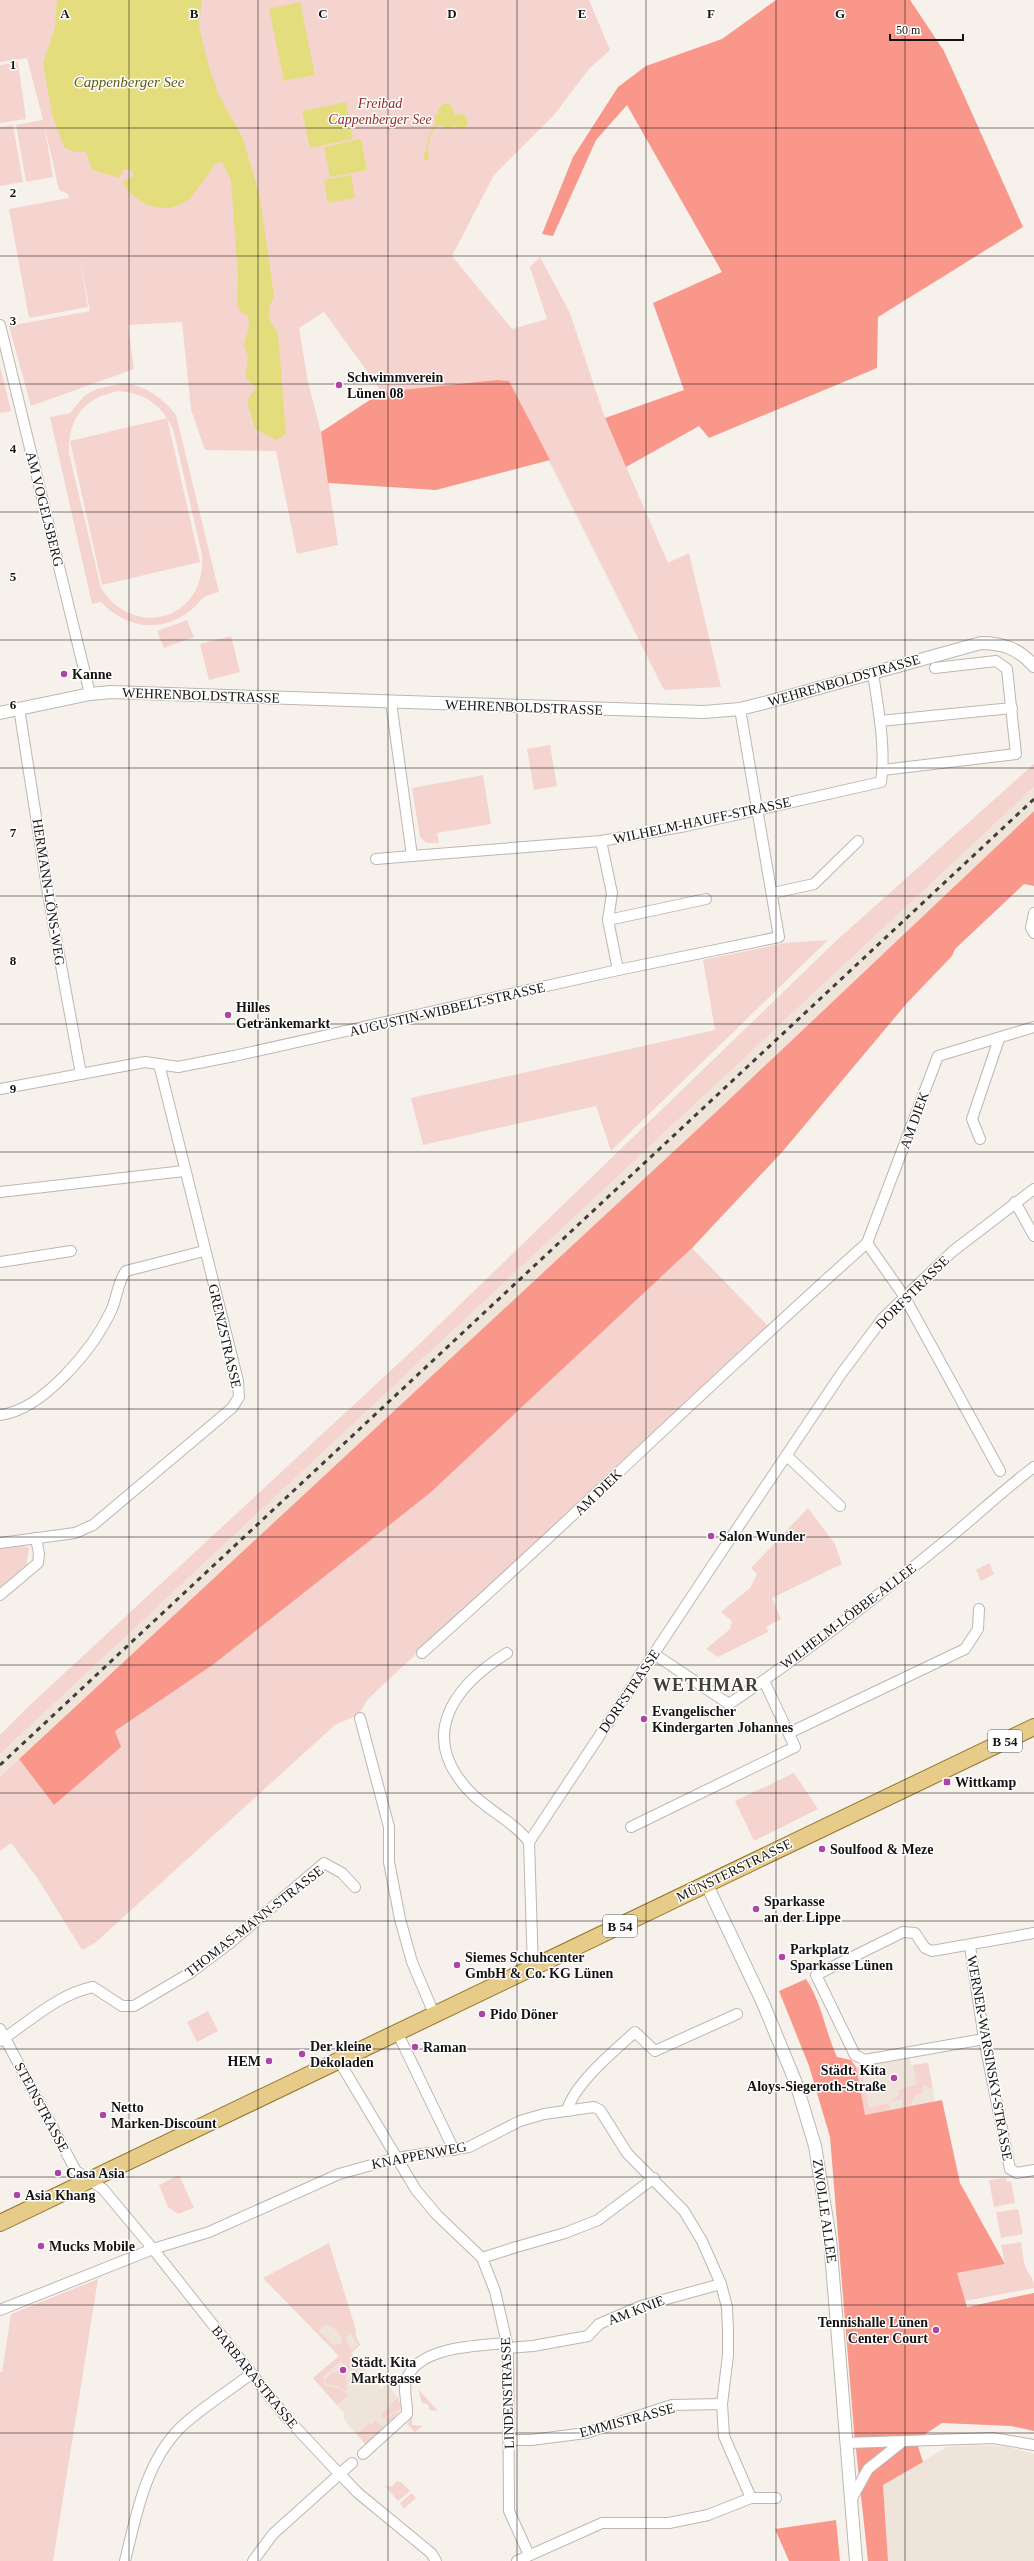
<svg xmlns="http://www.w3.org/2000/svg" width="1034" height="2561" viewBox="0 0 1034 2561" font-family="'Times New Roman',serif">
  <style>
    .built { fill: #efe4d9 }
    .green { fill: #f5d4cf; fill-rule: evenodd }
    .forest { fill: #f8978a }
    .water { fill: #e4dd7d }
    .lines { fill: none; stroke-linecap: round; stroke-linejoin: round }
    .minor-casing { stroke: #bcb7b2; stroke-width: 12 }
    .tertiary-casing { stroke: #bcb7b2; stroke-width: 14 }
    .primary-casing { stroke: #93752c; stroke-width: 18 }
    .minor { stroke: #fff; stroke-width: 10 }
    .tertiary { stroke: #fff; stroke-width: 12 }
    .primary { stroke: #e6cb89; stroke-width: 16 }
    .rail { stroke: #403d3a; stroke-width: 3; stroke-dasharray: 5 5; stroke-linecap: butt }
    .grid { fill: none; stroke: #161412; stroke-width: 1; stroke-opacity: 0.55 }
    .poi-dot { fill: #ad44a6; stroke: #fff; stroke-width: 1.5 }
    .labels { text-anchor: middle; stroke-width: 3; stroke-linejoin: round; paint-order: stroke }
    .shield { fill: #fff; stroke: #5c5a59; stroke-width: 1 }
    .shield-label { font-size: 13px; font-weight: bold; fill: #161412 }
    .park-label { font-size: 14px; font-style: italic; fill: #972821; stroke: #fff }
    .poi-label { font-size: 14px; font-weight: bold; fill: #161412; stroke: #fff; text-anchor: start }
    .street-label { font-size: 14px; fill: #161412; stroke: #fff }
    .water-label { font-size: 15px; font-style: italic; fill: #5f5a12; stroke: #fff }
    .district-label { font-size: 18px; font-weight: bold; letter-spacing: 1px; fill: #423e3a; stroke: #fff }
    .grid-label { font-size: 13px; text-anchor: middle; font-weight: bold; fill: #161412; stroke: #fff; stroke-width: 3; stroke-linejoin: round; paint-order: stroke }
  </style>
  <rect width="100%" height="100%" fill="#f7f1ec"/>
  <g class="built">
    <path d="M1034,787V811L715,1113L0,1776V1754Z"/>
    <path d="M910,2058L911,2066L928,2063L935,2102L864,2115L856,2067Z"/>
    <path d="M293,2306L356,2330L355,2334L360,2345L351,2353L373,2380L375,2378L381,2389L387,2384L398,2397L401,2408L398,2414L365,2444L347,2423L343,2416L345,2414L313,2378L339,2356Z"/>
    <path d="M978,2445L1008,2447L1034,2454V2561H888L883,2485L947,2447Z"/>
  </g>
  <g class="green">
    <path d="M0,0H589L610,50L589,69L554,115L494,175L452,256L512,329L547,319L530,267L540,257L570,313L605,418L668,563L689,553L721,687L664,690L509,381L497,380L382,392L324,312L299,328L308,382L321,432L338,545L297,554L276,451L205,450L191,410L182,322L128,325L134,369L31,406L9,326L90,311L79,255L88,307L29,318L9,209L69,198L68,194L59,190L44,124L53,177L26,182L16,125L43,120L27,58L0,62Z"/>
    <path d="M18,62L26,119L0,123V65Z"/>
    <path d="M13,125L23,182L0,186V127Z"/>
    <path d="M0,366L11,411L0,413Z"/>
    <path d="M124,383C147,387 161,396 176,415L219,592C198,597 204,600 190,611C160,634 126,628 101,602L92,604L50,417L70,413L84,396L96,389ZM119,391C146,394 161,404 173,429L202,555C207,619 135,641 101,588L69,453C68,419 84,397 119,391Z"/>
    <path d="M167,418L200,562L102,585L70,441Z"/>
    <path d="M187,620L194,637L164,648L157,631Z"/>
    <path d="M231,636L240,672L209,680L200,644Z"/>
    <path d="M550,745L557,786L534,790L527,749Z"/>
    <path d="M1034,764V787L0,1754V1735L29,1706L415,1348L837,940Z"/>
    <path d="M483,775L491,824L437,833L439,843H426L420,837L412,788Z"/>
    <path d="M828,940L611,1151L596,1106L423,1145L411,1098L715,1030L703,960L785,943Z"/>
    <path d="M692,1248L768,1326L368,1699L358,1715L335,1725L95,1943L82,1950L38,1879L11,1843L0,1851V1776L19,1759L54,1805L115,1731L214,1664L430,1493Z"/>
    <path d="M808,1508L835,1544L842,1564L772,1598L781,1619L766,1627L768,1632L718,1657L706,1649L730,1629L732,1621L721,1612L750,1588L757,1574L751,1568Z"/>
    <path d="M23,1546L29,1548L26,1568L0,1592V1549Z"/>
    <path d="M989,1563L994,1574L981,1581L976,1570Z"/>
    <path d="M794,1773L818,1809L754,1841L735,1801Z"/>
    <path d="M208,2011L218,2031L197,2042L187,2022Z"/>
    <path d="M928,2063L933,2089L923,2085L922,2094L914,2096L910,2107L903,2108L902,2099L891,2101L899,2095V2090L917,2084L913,2065Z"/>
    <path d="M874,2064L875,2067L862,2070L869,2108L889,2103L890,2110L864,2115L856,2067Z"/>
    <path d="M179,2175L194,2208L178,2214L168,2207L159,2185Z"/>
    <path d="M1006,2178L1007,2182L1011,2181L1015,2203L994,2207L989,2180Z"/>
    <path d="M1018,2209L1023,2234L1001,2238L996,2212Z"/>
    <path d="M1021,2242C1023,2252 1023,2262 1027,2270C1031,2278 1034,2278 1034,2288L965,2301L957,2273L1005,2264L1001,2245Z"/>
    <path d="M329,2243L356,2330L355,2334L360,2345L351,2353L358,2362L350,2370L341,2361L323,2377L325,2386L335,2387L349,2394L337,2405L313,2378L339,2356L263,2278ZM326,2324C334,2327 343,2334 342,2344L333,2345L320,2332L321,2327ZM351,2334L358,2345L352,2350L345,2338Z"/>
    <path d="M98,2279L53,2561H0V2372H2L11,2314Z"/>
    <path d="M342,2367L346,2370L347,2390H344L337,2386L327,2384L324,2381L332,2372L334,2373Z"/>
    <path d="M418,2389L438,2411L429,2410L428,2404L422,2403Z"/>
    <path d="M398,2397L401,2408L384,2418L381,2415Z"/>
    <path d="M400,2410L388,2423L385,2419Z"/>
    <path d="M412,2417V2425L423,2426L415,2432L407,2424Z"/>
    <path d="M375,2421L384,2427L365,2444L357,2434L369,2423L373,2424Z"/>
    <path d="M397,2481L401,2482L410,2491L398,2501L385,2486L391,2487Z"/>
    <path d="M412,2493L416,2498L404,2509L400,2503Z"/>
  </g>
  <g class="forest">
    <path d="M776,0H910L944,51L1023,227L878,317L877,368L709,438L699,426L626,467L605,418L684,390L653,303L722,272L627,105L596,140L553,236L542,234L573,157L618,87L646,66L722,39Z"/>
    <path d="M497,380L509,381L550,460L436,490L328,483L321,432L382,392Z"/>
    <path d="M1034,811V886L1024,884L955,949L952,956L907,1003L783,1151L692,1248L430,1493L214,1664L115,1731L121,1747L54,1805L19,1759L715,1113Z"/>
    <path d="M806,1979C822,2003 825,2031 837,2057L851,2060L856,2067L865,2115L942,2100L960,2183L1005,2264L957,2273L967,2307L1034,2293V2431L1011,2426L942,2423L916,2440L923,2462L883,2485L888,2561H868L854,2431L830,2137L809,2066L779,1991Z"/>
    <path d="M836,2520L840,2561H789L775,2529Z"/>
  </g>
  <g class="water">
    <path d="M57,0H202L199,26L209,67L218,93L243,139L260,197L274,296L269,308V320L278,332L286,434L276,440L255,429L247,401L256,388L245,377L248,358L244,345L249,326L248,316L241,312L237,305L238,277L231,180L222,162L216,163C209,172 194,197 185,202C161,217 135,203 122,182L134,176L130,169L123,170L119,178L92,170L86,152H74L64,147L52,114L43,63L55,28Z"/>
    <path d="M300,2L315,75L284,81L269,9Z"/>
    <path d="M346,102L353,139L310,148L302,111Z"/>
    <path d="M444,103L450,104L455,115L462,114L467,118L468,125L462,129L453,126L448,129L440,125C428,127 427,151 429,159L426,161L423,158C429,146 426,133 436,123L434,117L438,114L439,108Z"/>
    <path d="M361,139L367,170L330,177L324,147Z"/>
    <path d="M351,175L355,198L328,203L324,180Z"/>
  </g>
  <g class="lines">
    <g class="minor-casing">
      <g id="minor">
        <path d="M0,325L90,694"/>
        <path d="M391,702L412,856L601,841L686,826L881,782C886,747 878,708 873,673"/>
        <path d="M19,708L49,900L81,1074"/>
        <path d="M880,721L1012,708"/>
        <path d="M883,770L1016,754L1007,669L996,661L935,668"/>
        <path d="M601,841L612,893L608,920L618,970"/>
        <path d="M376,859L412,856"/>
        <path d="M773,893L814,884L858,841"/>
        <path d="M1034,913L1031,928L1034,933"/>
        <path d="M608,920L706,899"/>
        <path d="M0,1089L145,1062L178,1067L234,1056L618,970L779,937L740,709"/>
        <path d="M980,1139L972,1119L999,1039"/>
        <path d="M0,1192L184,1171"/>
        <path d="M1015,1202L1034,1236"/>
        <path d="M867,1243L938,1056L1034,1027"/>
        <path d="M0,1262L71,1251"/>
        <path d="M0,1415C43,1410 93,1349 111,1311C117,1299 117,1283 126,1271L204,1251"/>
        <path d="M787,1456L840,1506"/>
        <path d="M0,1543L75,1533L93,1525L232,1408L239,1397L238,1381L159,1064"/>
        <path d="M0,1595L38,1563L39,1554L36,1538"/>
        <path d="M422,1653C573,1519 716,1377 867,1243L904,1296L1000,1471"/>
        <path d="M507,1653C452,1687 417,1737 471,1793C488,1810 514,1822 529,1842"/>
        <path d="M654,1654L729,1704C803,1655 874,1599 943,1543C974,1518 1002,1491 1034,1467"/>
        <path d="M360,1718L389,1827V1862L400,1919L412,1962L435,2016"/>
        <path d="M789,1733L965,1649L978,1629L979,1609"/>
        <path d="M631,1827L795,1747L764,1681"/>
        <path d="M970,1946L984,2039L1010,2169L1017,2173L1034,2170"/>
        <path d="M533,1969L529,1842L720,1554L841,1374L883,1318L953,1251L1034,1189"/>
        <path d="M0,2029L76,2171L103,2189L153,2249L286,2417L329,2463L358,2493L431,2553L436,2561"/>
        <path d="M398,2034L454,2150"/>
        <path d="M984,2039L865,2060L855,2055L816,1975L903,1932L915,1933L925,1948L932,1951L1034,1933"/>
        <path d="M0,2041C29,2022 58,1994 93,1987L122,2006H134L190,1973L230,1943L324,1863L342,1873L355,1887"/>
        <path d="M339,2061L416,2190L437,2215L482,2258L495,2291L508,2348L509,2511L529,2555"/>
        <path d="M567,2111C574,2084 614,2051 635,2032L655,2051L737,2014"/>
        <path d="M520,2246L565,2233L598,2220L654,2178"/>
        <path d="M482,2258L516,2247"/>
        <path d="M0,2310L153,2249L209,2232L339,2174L397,2158L469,2147L520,2121L544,2114L594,2107L600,2110L627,2153L684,2211L702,2241L721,2284L727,2307L728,2331V2355L722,2404L724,2436L751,2498"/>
        <path d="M508,2348L533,2346L588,2336L599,2324L641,2306L721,2284"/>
        <path d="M509,2440H531L586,2433L672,2405L722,2404"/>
        <path d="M847,2443L993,2438L1034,2445"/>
        <path d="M363,2454L407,2414C408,2403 402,2389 407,2378C420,2346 478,2346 507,2343"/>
        <path d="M851,2500L868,2469L902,2442"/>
        <path d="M125,2561C136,2515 146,2462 180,2428C198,2410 230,2390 251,2374"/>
        <path d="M253,2561L273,2534L352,2463"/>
        <path d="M517,2561L602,2523H669L708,2515L751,2498H776"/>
      </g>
    </g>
    <g class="tertiary-casing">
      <g id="tertiary">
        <path d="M0,713L90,694L111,692L704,712L740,709L768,702L981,643C1003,643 1019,649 1034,666"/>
        <path d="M706,1883L763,2003L796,2083L815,2146L830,2239L856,2561"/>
      </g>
    </g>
    <g class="primary-casing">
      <path id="primary" d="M0,2223L1034,1727"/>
    </g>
    <use href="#minor" class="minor"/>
    <use href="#tertiary" class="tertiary"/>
    <use href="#primary" class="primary"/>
    <path class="rail" d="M0,1765L1034,799"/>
  </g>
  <path class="grid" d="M129,0V2561M258,0V2561M388,0V2561M517,0V2561M646,0V2561M776,0V2561M905,0V2561M0,128H1034M0,256H1034M0,384H1034M0,512H1034M0,640H1034M0,768H1034M0,896H1034M0,1024H1034M0,1152H1034M0,1280H1034M0,1409H1034M0,1537H1034M0,1665H1034M0,1793H1034M0,1921H1034M0,2049H1034M0,2177H1034M0,2305H1034M0,2433H1034"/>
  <g class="poi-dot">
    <circle cx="339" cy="385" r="4"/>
    <circle cx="64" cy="674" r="4"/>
    <circle cx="228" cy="1015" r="4"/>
    <circle cx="711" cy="1536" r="4"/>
    <circle cx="644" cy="1719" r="4"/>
    <rect x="943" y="1778" width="8" height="8" rx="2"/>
    <circle cx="822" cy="1849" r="4"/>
    <circle cx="756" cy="1909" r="4"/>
    <circle cx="782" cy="1957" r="4"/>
    <circle cx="457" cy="1965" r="4"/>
    <circle cx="482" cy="2014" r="4"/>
    <circle cx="415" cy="2047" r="4"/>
    <circle cx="302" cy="2054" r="4"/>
    <circle cx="269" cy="2061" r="4"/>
    <circle cx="894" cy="2078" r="4"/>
    <circle cx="103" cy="2115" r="4"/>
    <circle cx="58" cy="2173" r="4"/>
    <circle cx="17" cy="2195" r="4"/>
    <circle cx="41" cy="2246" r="4"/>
    <circle cx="936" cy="2330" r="4"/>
    <circle cx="343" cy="2370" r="4"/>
  </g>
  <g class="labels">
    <g class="shield">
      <rect x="988" y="1730" width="34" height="22" rx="3"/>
      <rect x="603" y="1915" width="34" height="22" rx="3"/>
    </g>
    <g class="shield-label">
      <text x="1005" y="1746">B 54</text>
      <text x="620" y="1931">B 54</text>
    </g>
    <g class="park-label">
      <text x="380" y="108">Freibad<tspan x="380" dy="16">Cappenberger See</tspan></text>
    </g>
    <g class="poi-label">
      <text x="347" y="382">Schwimmverein<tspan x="347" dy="16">Lünen 08</tspan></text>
      <text x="72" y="679">Kanne</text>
      <text x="236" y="1012">Hilles<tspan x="236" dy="16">Getränkemarkt</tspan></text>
      <text x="719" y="1541">Salon Wunder</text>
      <text x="652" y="1716">Evangelischer<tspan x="652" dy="16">Kindergarten Johannes</tspan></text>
      <text x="955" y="1787">Wittkamp</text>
      <text x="830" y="1854">Soulfood &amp; Meze</text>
      <text x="764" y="1906">Sparkasse<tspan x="764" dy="16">an der Lippe</tspan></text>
      <text x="790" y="1954">Parkplatz<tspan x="790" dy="16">Sparkasse Lünen</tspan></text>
      <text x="465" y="1962">Siemes Schuhcenter<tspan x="465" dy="16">GmbH &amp; Co. KG Lünen</tspan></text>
      <text x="490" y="2019">Pido Döner</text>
      <text x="310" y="2051">Der kleine<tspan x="310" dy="16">Dekoladen</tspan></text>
      <text x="423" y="2052">Raman</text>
      <text x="261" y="2066" text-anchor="end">HEM</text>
      <text x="886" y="2075" text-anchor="end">Städt. Kita<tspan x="886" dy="16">Aloys-Siegeroth-Straße</tspan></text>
      <text x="111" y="2112">Netto<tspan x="111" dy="16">Marken-Discount</tspan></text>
      <text x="66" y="2178">Casa Asia</text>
      <text x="25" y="2200">Asia Khang</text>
      <text x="49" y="2251">Mucks Mobile</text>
      <text x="928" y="2327" text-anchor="end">Tennishalle Lünen<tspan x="928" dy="16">Center Court</tspan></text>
      <text x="351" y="2367">Städt. Kita<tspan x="351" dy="16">Marktgasse</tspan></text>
    </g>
    <g class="street-label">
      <text transform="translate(45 509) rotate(76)" y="5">AM VOGELSBERG</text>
      <text transform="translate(844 680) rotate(-16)" y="5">WEHRENBOLDSTRASSE</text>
      <text transform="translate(201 695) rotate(2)" y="5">WEHRENBOLDSTRASSE</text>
      <text transform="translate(524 707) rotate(2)" y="5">WEHRENBOLDSTRASSE</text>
      <text transform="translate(702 820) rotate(-12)" y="5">WILHELM-HAUFF-STRASSE</text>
      <text transform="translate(49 892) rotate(81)" y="5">HERMANN-LÖNS-WEG</text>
      <text transform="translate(447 1009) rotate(-13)" y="5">AUGUSTIN-WIBBELT-STRASSE</text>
      <text transform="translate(914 1120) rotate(-70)" y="5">AM DIEK</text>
      <text transform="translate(912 1292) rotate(-45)" y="5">DORFSTRASSE</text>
      <text transform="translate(225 1336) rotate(77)" y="5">GRENZSTRASSE</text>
      <text transform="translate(598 1492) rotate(-44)" y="5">AM DIEK</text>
      <text transform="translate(848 1616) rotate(-37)" y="5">WILHELM-LÖBBE-ALLEE</text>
      <text transform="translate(629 1691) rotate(-56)" y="5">DORFSTRASSE</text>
      <text transform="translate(734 1870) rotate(-26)" y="5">MÜNSTERSTRASSE</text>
      <text transform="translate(254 1921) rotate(-38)" y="5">THOMAS-MANN-STRASSE</text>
      <text transform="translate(990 2058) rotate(80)" y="5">WERNER-WARSINSKY-STRASSE</text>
      <text transform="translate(42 2107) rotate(62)" y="5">STEINSTRASSE</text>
      <text transform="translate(419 2155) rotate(-11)" y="5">KNAPPENWEG</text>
      <text transform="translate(825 2211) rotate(82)" y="5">ZWOLLE ALLEE</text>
      <text transform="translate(636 2310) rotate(-21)" y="5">AM KNIE</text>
      <text transform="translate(255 2377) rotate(51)" y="5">BARBARASTRASSE</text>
      <text transform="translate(507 2393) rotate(-92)" y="5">LINDENSTRASSE</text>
      <text transform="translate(627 2420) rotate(-15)" y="5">EMMISTRASSE</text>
    </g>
    <g class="water-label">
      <text x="129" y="87">Cappenberger See</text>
    </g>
    <g class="district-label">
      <text x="706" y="1691">WETHMAR</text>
    </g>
  </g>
  <g class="grid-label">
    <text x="65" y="18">A</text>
    <text x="194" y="18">B</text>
    <text x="323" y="18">C</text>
    <text x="452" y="18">D</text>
    <text x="582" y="18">E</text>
    <text x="711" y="18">F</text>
    <text x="840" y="18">G</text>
    <text x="13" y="69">1</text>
    <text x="13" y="197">2</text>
    <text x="13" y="325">3</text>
    <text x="13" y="453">4</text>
    <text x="13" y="581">5</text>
    <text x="13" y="709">6</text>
    <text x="13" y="837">7</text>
    <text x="13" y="965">8</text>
    <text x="13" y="1093">9</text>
  </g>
  <path d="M890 34v6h73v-6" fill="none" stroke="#161412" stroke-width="2"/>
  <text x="896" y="34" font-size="12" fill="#161412" stroke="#ffffff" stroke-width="3" paint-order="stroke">50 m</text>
</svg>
